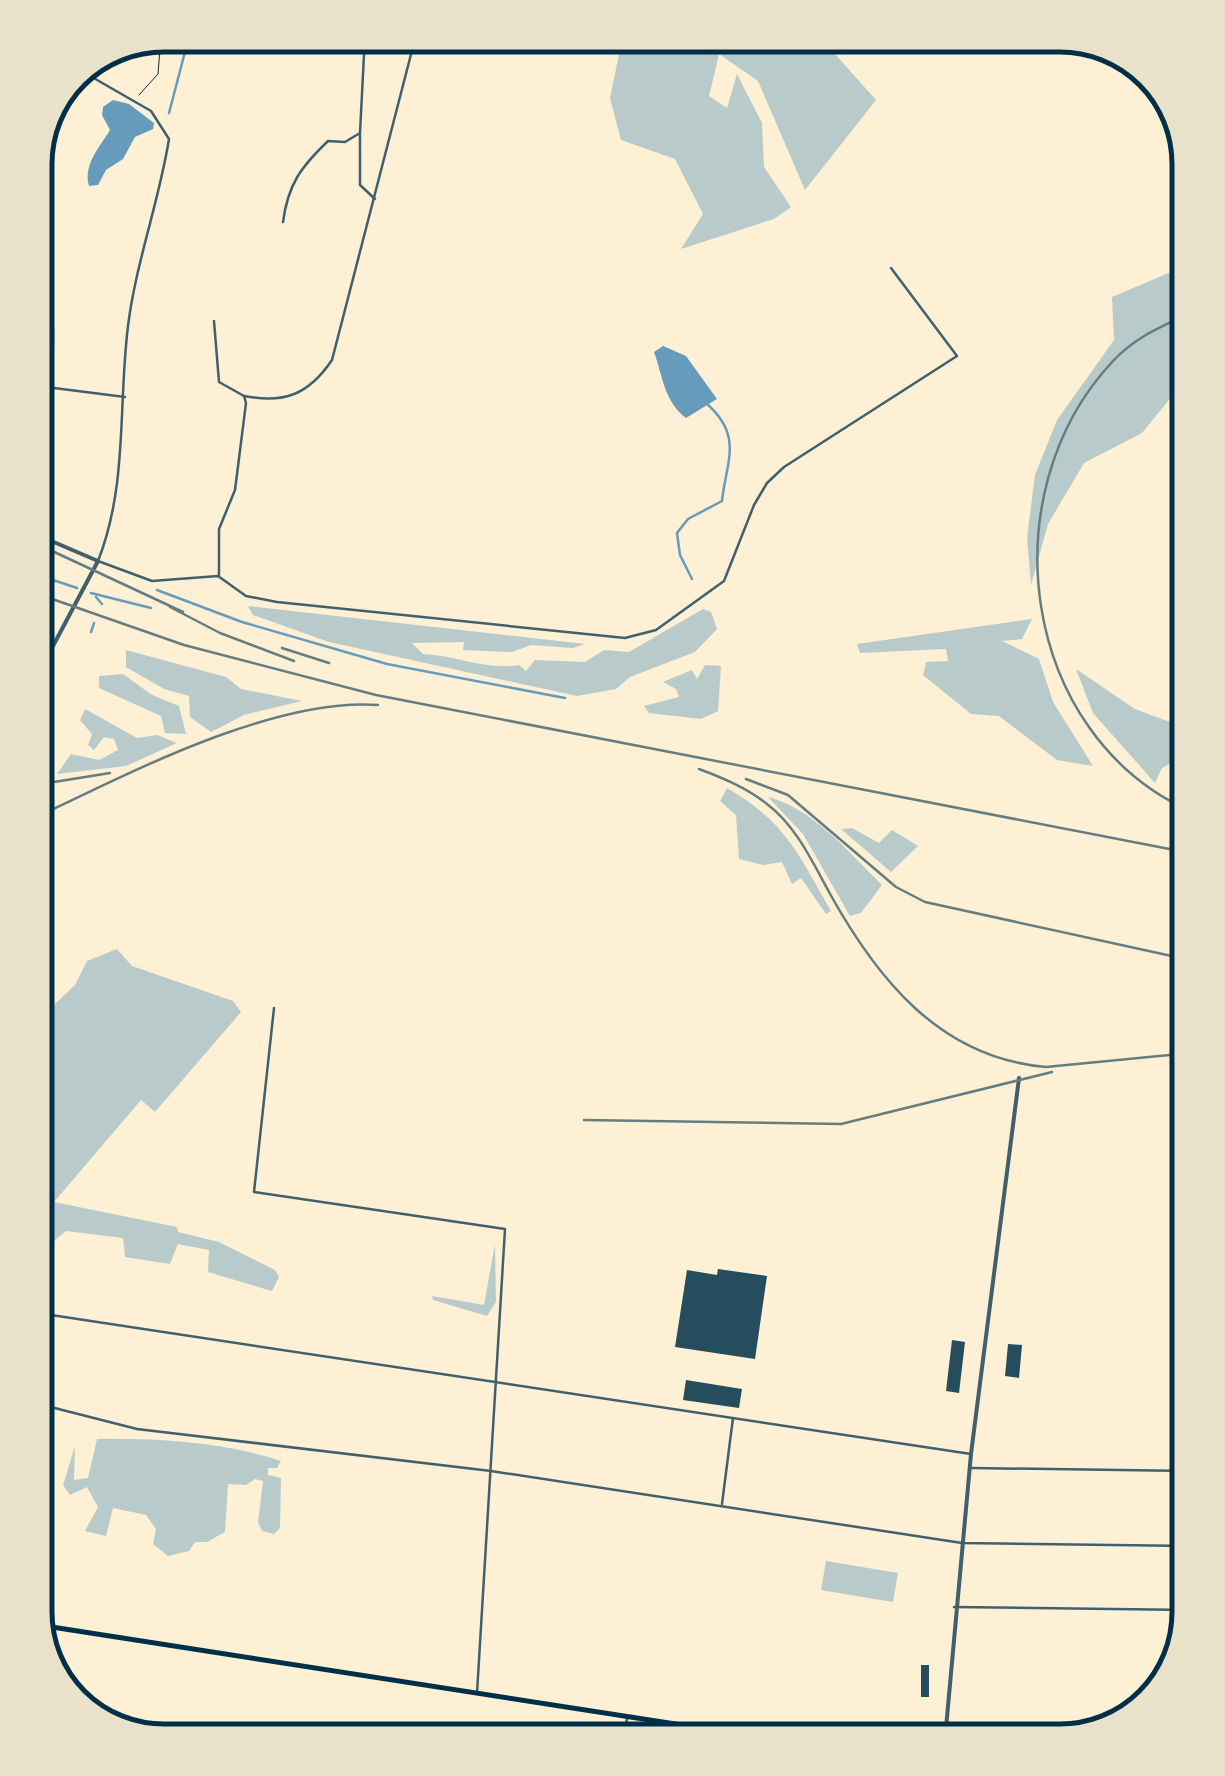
<svg xmlns="http://www.w3.org/2000/svg" width="1225" height="1776" viewBox="0 0 1225 1776" font-family="Mulish,sans-serif">
  <style>
    .green { fill: #b9caca }
    .water { fill: #669bbc }
    .lines { fill: none; stroke-linecap: round; stroke-linejoin: round }
    .stream { stroke: #669bbc; stroke-width: 2.5 }
    .building { fill: #264d5e }
    .path { stroke: #003049; stroke-width: 1 }
    .minor { stroke: #3f606c; stroke-width: 2.5 }
    .tertiary { stroke: #3f606c; stroke-width: 4 }
    .primary { stroke: #003049; stroke-width: 5 }
    .rail { stroke: #657d81; stroke-width: 2.5 }
    .rim { fill: none; stroke: #003049; stroke-width: 5 }
  </style>
  <rect width="100%" height="100%" fill="#fdf0d5"/>
  <g class="green">
    <path d="M623,35H818L876,100L805,190L758,81L719,54L709,96L727,108L737,74L762,123L764,167L791,207L774,219L681,249L703,214L675,159L621,140L610,98Z"/>
    <path d="M1190,258V374L1142,433L1084,463L1048,524L1031,585L1027,538L1035,475L1057,420L1114,340L1112,297L1171,272Z"/>
    <path d="M248,606L585,644L573,648L531,645L512,652L463,650L464,642L412,643L423,654C455,655 488,671 519,665L526,671L535,660L585,662L604,650L629,652L703,609L711,612L717,629L695,652L630,677L616,689L577,696L329,642L253,615Z"/>
    <path d="M1032,619L1022,639L1002,641L1039,659L1053,702L1093,766L1057,760L999,716L971,714L923,675L926,662L948,661L946,649L860,653L857,644Z"/>
    <path d="M126,650L226,677L241,689L302,701L244,715L211,732L190,717L189,696L164,689L126,667Z"/>
    <path d="M705,665L721,666L718,711L701,719L649,713L644,706L679,697L676,689L663,682L692,670L697,679Z"/>
    <path d="M1076,669L1135,709L1170,722L1174,743L1185,749L1183,765L1175,761L1162,768L1155,783L1093,713Z"/>
    <path d="M123,674L152,695L179,706L186,734L165,733L161,716L99,688V676Z"/>
    <path d="M85,709L137,738L157,735L177,743L126,766L57,774L71,754L99,760L118,750L114,739L104,737L94,750L88,745L92,734L80,720Z"/>
    <path d="M727,788C786,822 798,854 831,911L826,914L801,878L792,884L782,862L763,865L739,859L736,815L720,801Z"/>
    <path d="M768,797C814,809 849,853 882,885L861,913L850,916L803,834Z"/>
    <path d="M852,828L879,843L892,830L918,846L891,872L841,829Z"/>
    <path d="M117,949L132,966L233,1001L241,1012L155,1112L141,1100L54,1202L177,1227L178,1232L219,1242L275,1270L279,1277L272,1291L208,1272L209,1250L178,1244L170,1264L125,1257L123,1238L66,1231L55,1240L35,1318V1023L75,985L87,961Z"/>
    <path d="M495,1244L496,1302L487,1316L433,1300L432,1296L484,1305Z"/>
    <path d="M97,1439C157,1438 224,1442 281,1461L277,1468H268V1475L281,1478L280,1528L274,1534L262,1531L258,1522L263,1481L255,1479L246,1485L228,1484L225,1532L207,1542H195L189,1551L168,1556L153,1544L156,1529L146,1515L113,1508L106,1536L85,1531L98,1507L87,1487L70,1495L63,1485L75,1446L74,1480L88,1478Z"/>
    <path d="M826,1561L898,1573L893,1602L821,1590Z"/>
  </g>
  <g class="water">
    <path d="M113,100L129,104L154,123L153,129L135,137L123,159L106,170L98,185L89,186C83,164 100,147 110,130L102,115L103,107Z"/>
    <path d="M663,346L686,356L717,399L686,418C664,401 663,377 654,352Z"/>
  </g>
  <g class="lines">
    <g class="stream">
      <path d="M169,113L186,48L194,35"/>
      <path d="M35,574L77,588"/>
      <path d="M692,579L680,555L677,533L688,519L722,501C726,462 744,436 706,403"/>
      <path d="M157,590L242,622L387,664L565,698"/>
      <path d="M91,593L151,608"/>
      <path d="M96,597L102,604"/>
      <path d="M91,632L94,623"/>
    </g>
  </g>
  <g class="building">
    <path d="M718,1269L767,1276L755,1359L675,1347L687,1270L717,1275Z"/>
    <path d="M952,1340L965,1342L959,1393L946,1391Z"/>
    <path d="M1008,1344L1022,1345L1019,1378L1005,1376Z"/>
    <path d="M686,1380L742,1389L739,1408L683,1400Z"/>
    <rect x="921" y="1665" width="8" height="32"/>
  </g>
  <g class="lines">
    <path class="path" d="M139,95L158,74L161,36"/>
    <g class="minor">
      <path d="M78,69L151,111L169,139C159,202 136,262 128,326C118,406 128,485 98,561L152,581L218,576L246,596L277,602L625,638L656,630L724,581L754,505L767,483L784,467L957,356L891,268"/>
      <path d="M360,135V185L375,199"/>
      <path d="M283,222C288,184 301,167 328,141L345,142L360,133L365,35"/>
      <path d="M214,321L219,382L244,396L246,403L235,490L219,529V575"/>
      <path d="M54,388L125,397"/>
      <path d="M244,396C285,404 309,394 332,360L416,35"/>
      <path d="M35,447L52,449L53,328"/>
      <path d="M274,1008L254,1192L505,1229L477,1693"/>
      <path d="M38,1313L971,1454"/>
      <path d="M35,1403L137,1429L491,1471L962,1543L1190,1546"/>
      <path d="M972,1468L1190,1471"/>
      <path d="M722,1504L733,1418"/>
      <path d="M954,1607L1190,1610"/>
      <path d="M622,1741L627,1719"/>
    </g>
    <g class="tertiary">
      <path d="M35,680L98,561L35,534"/>
      <path d="M945,1739L971,1454L1019,1078"/>
    </g>
    <path class="primary" d="M39,1625L753,1736L1055,1741"/>
    <g class="rail">
      <path d="M35,543L183,612"/>
      <path d="M35,593L184,645L376,695L1190,853"/>
      <path d="M170,607L220,633L294,661"/>
      <path d="M282,648L329,663"/>
      <path d="M699,769C723,778 747,788 767,804C796,826 812,861 829,892C877,979 940,1058 1046,1067L1190,1053"/>
      <path d="M35,779L54,782L110,773"/>
      <path d="M746,779L788,795L896,887L925,902L1190,960"/>
      <path d="M1190,811C1021,735 988,494 1113,361C1134,338 1162,326 1190,313"/>
      <path d="M35,818C129,773 275,697 378,705"/>
      <path d="M584,1120L841,1124L1052,1072"/>
    </g>
  </g>
  <path d="M0 0H1225V1776H0ZM164 52H1060A112 112 0 0 1 1172 164V1612A112 112 0 0 1 1060 1724H164A112 112 0 0 1 52 1612V164A112 112 0 0 1 164 52Z" fill="#e9e1ca" fill-rule="evenodd"/>
  <path class="rim" d="M164 52H1060A112 112 0 0 1 1172 164V1612A112 112 0 0 1 1060 1724H164A112 112 0 0 1 52 1612V164A112 112 0 0 1 164 52Z"/>
</svg>
